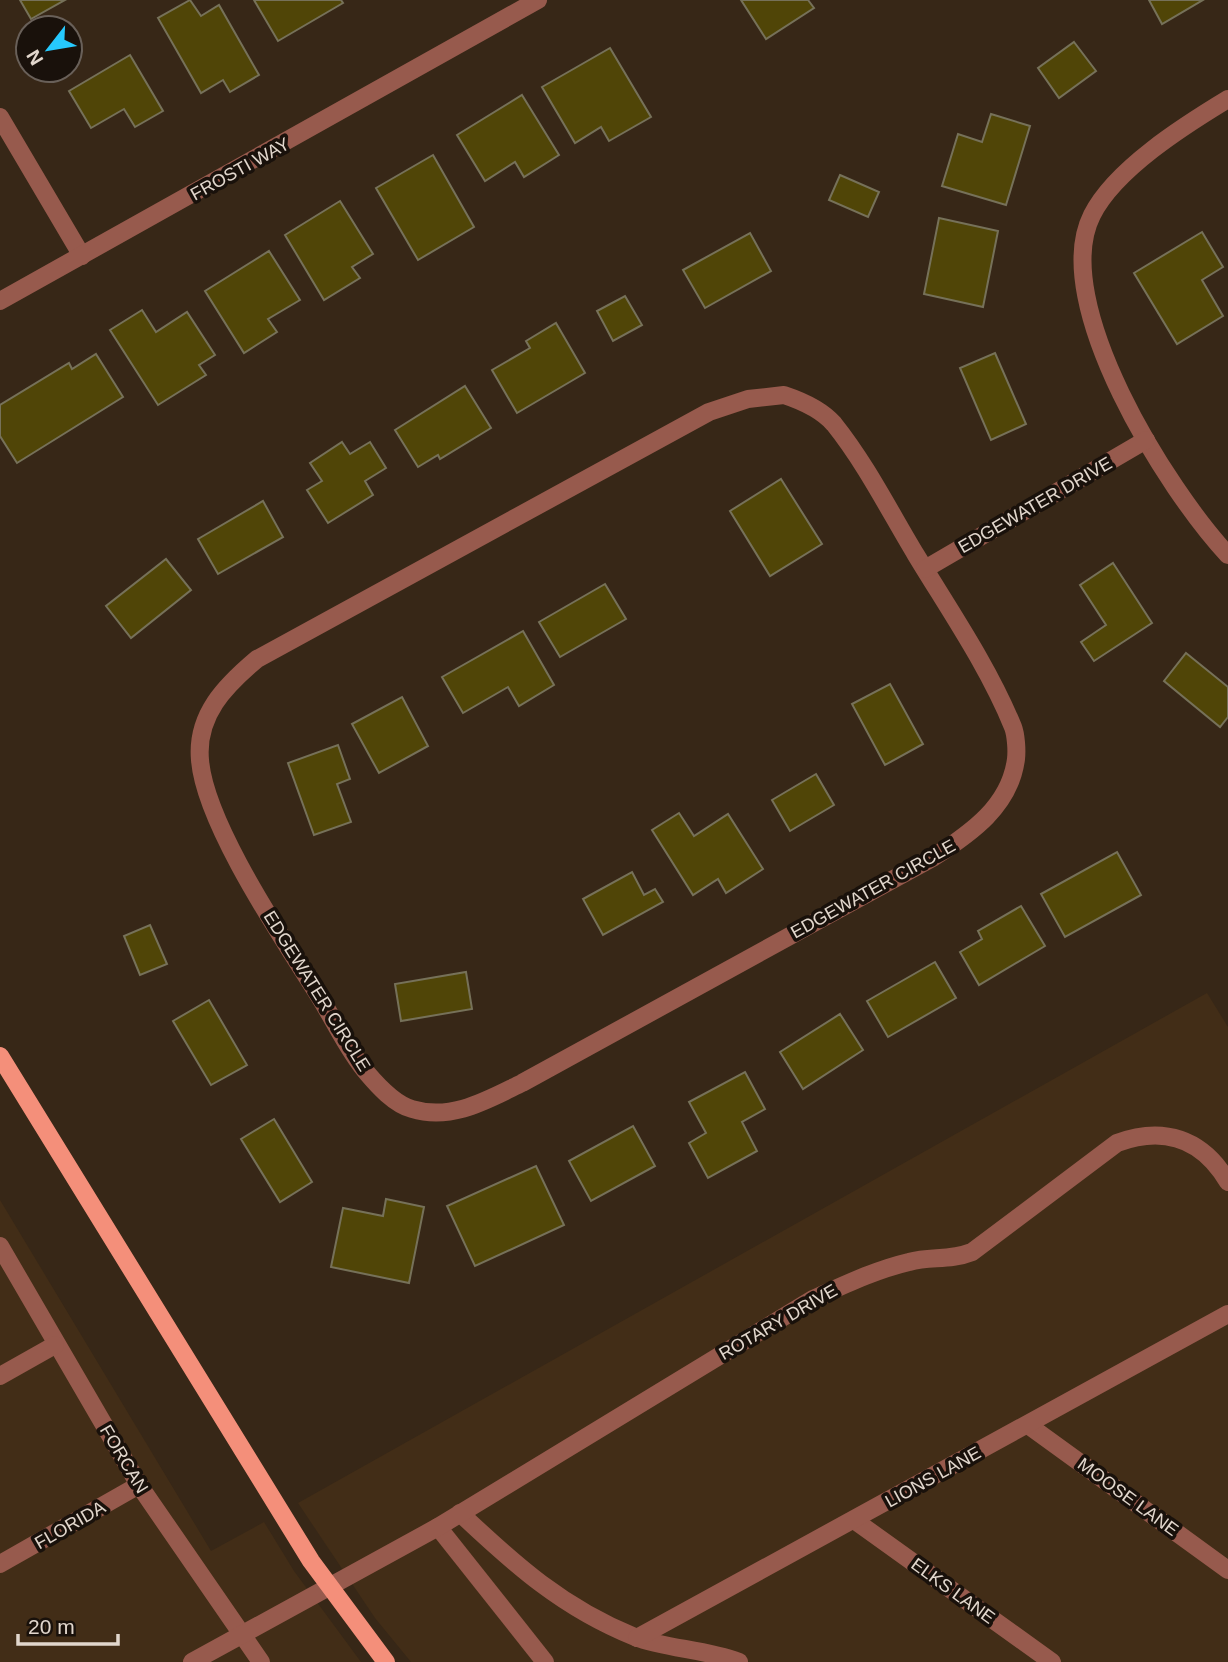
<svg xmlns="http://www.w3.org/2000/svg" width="1228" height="1662" viewBox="0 0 1228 1662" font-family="Helvetica,sans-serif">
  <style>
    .built { fill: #422d17 }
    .building { fill: #504507; stroke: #767159; stroke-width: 2 }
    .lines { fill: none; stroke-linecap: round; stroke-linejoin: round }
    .minor { stroke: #975a4d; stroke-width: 18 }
    .major { stroke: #f48f7a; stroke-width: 18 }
    .labels { text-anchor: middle; stroke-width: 7; stroke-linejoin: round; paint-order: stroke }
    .street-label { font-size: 18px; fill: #e2d7cd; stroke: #19110b }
  </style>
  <rect width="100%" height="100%" fill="#372717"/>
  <g class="built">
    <path d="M1207,993L1228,1027V1662H411L375,1618L298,1503Z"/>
    <path d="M0,1200L211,1551L264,1522L294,1571L361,1662H0Z"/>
  </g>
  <g class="building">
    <path d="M20,0H65L31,19Z"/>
    <path d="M190,0L201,16L219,5L259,75L230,92L223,80L201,93L158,18Z"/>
    <path d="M254,0H341L343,3L278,41Z"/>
    <path d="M741,0H808L814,8L766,39Z"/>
    <path d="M1149,0H1203L1162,24Z"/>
    <path d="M1074,42L1096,71L1059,98L1038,68Z"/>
    <path d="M610,48L651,117L609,141L601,127L575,143L542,87Z"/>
    <path d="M130,55L163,111L135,127L124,109L91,128L69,91Z"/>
    <path d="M522,95L559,155L524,177L515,162L485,181L457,135Z"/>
    <path d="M991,114L1030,126L1006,205L942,186L958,134L982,142Z"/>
    <path d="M433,155L474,227L418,260L376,188Z"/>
    <path d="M840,175L879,192L868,217L829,200Z"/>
    <path d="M340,201L373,254L352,267L360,278L324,300L285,235Z"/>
    <path d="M939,218L998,231L983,307L924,294Z"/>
    <path d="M1202,232L1223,267L1202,280L1223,316L1177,344L1134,273Z"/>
    <path d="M750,233L771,271L705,308L683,270Z"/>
    <path d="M269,251L300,300L268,319L277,332L244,353L205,291Z"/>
    <path d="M625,296L642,325L613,341L597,311Z"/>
    <path d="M142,310L156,332L187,312L215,355L199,365L206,375L158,405L110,330Z"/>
    <path d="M556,323L585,373L517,413L492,370L530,348L526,341Z"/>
    <path d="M995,353L1026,424L991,440L960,368Z"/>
    <path d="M96,354L123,397L17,463L0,436V405L69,363L72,369Z"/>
    <path d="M465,386L491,428L440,459L438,455L418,467L395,430Z"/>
    <path d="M342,442L350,454L370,442L386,468L365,481L373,495L328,523L307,490L322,481L310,463Z"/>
    <path d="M781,479L822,544L770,576L730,511Z"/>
    <path d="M263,501L283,537L218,574L198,539Z"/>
    <path d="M166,559L191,590L131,638L106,606Z"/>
    <path d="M1113,563L1152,623L1094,661L1081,642L1106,625L1080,585Z"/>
    <path d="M605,584L626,619L560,657L539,622Z"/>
    <path d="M523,631L554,685L519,706L508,687L463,713L442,677Z"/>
    <path d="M1186,653L1228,687V717L1220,727L1164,681Z"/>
    <path d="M890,684L923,744L885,765L852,704Z"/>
    <path d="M402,697L428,746L379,773L352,724Z"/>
    <path d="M338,745L350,779L337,784L351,822L314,835L288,763Z"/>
    <path d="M816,774L834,805L790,831L772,800Z"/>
    <path d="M679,813L694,836L728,814L763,869L726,893L718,879L693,895L652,830Z"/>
    <path d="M1117,852L1141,895L1065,937L1041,894Z"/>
    <path d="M632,872L644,895L655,889L663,902L603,935L583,899Z"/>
    <path d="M1021,906L1045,946L979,985L960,952L982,939L978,931Z"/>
    <path d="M150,925L167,964L140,975L124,936Z"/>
    <path d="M935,962L956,998L888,1037L867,1001Z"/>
    <path d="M466,972L472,1009L401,1021L395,984Z"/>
    <path d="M209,1000L247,1065L211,1085L173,1021Z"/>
    <path d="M840,1014L863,1050L803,1089L780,1052Z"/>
    <path d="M745,1072L765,1109L742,1122L757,1151L708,1178L689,1143L706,1133L689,1102Z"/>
    <path d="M274,1119L312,1182L280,1202L241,1139Z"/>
    <path d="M633,1126L655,1166L591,1201L569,1161Z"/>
    <path d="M536,1166L564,1225L475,1266L447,1206Z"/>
    <path d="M386,1199L424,1207L409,1283L331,1267L343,1208L383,1216Z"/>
  </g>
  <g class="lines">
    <g class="minor">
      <path d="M1228,99C1185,125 1115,169 1092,215C1048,302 1168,491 1228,555"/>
      <path d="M0,117L82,256"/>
      <path d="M0,301L538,0"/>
      <path d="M784,395C802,401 821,409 834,424C866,464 890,512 916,555C950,611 988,666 1013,727C1016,735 1017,750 1016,759C1010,806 971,833 934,857L522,1083C487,1100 452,1121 412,1109C394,1104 378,1086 367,1073C349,1052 336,1024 322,1001C286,943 205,825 200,760C196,715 225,686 257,659L709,412L748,399Z"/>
      <path d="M925,569L1146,440"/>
      <path d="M0,1246L139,1485L261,1662"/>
      <path d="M0,1376L55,1345"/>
      <path d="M1028,1425L1228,1570"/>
      <path d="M460,1513C515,1565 563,1608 635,1637C666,1649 705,1649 739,1662"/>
      <path d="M854,1520L1052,1662"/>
      <path d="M438,1527L545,1662"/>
      <path d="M0,1564L139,1485"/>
      <path d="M637,1638L1228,1314"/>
      <path d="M192,1662L438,1527L813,1299C844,1285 875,1270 909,1262C931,1256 949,1261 972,1252L1117,1143C1163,1126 1202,1138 1228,1182"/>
    </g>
    <path class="major" d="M0,1056L311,1561L386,1662"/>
  </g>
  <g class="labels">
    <g class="street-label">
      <text transform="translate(240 169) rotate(-29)" y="6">FROSTI WAY</text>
      <text transform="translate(1035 505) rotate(-30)" y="6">EDGEWATER DRIVE</text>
      <text transform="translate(873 889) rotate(-29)" y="6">EDGEWATER CIRCLE</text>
      <text transform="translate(317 991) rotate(58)" y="6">EDGEWATER CIRCLE</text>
      <text transform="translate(778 1322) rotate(-30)" y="6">ROTARY DRIVE</text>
      <text transform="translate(124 1459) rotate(59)" y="6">FORCAN</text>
      <text transform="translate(933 1477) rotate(-29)" y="6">LIONS LANE</text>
      <text transform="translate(1128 1497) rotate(36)" y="6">MOOSE LANE</text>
      <text transform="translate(70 1525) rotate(-30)" y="6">FLORIDA</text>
      <text transform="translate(953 1591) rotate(36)" y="6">ELKS LANE</text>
    </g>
  </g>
  <g transform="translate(49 49) rotate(239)"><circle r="33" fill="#19110b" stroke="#696059" stroke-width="2"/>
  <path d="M0-5L12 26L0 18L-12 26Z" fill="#26c9fe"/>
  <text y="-10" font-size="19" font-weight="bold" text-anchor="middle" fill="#e2d7cd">N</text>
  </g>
  <path d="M18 1634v10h100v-10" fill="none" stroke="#e2d7cd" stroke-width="3.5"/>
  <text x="28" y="1634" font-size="21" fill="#e2d7cd" stroke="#19110b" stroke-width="5" paint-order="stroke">20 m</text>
</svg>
